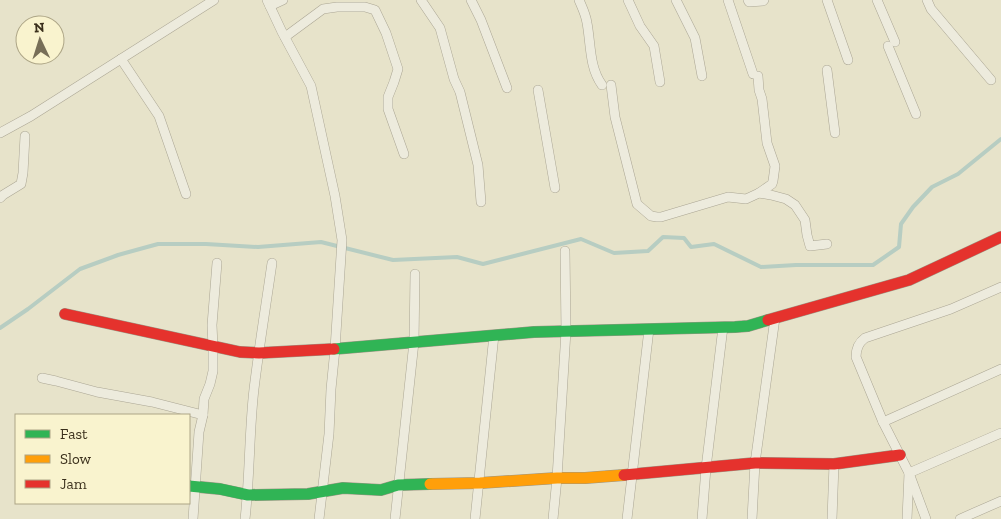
<svg xmlns="http://www.w3.org/2000/svg" width="1001" height="519" viewBox="0 0 1001 519" font-family="'Zilla Slab',serif">
  <style>
    .lines { fill: none; stroke-linecap: round; stroke-linejoin: round }
    .stream { stroke: #b7cdc2; stroke-width: 4 }
    .street-casing { stroke: #aba694; stroke-width: 10 }
    .fast-casing { stroke: #9b9584; stroke-width: 12 }
    .slow-casing { stroke: #9b9584; stroke-width: 12 }
    .jam-casing { stroke: #9b9584; stroke-width: 12 }
    .street { stroke: #edebdd; stroke-width: 9 }
    .fast { stroke: #30b455; stroke-width: 11 }
    .slow { stroke: #ff9f0a; stroke-width: 11 }
    .jam { stroke: #e5322d; stroke-width: 11 }
  </style>
  <rect width="100%" height="100%" fill="#e7e3ca"/>
  <g class="lines">
    <path class="stream" d="M0,328L28,309L80,269L118,255L158,244H206L258,247L321,242L393,260L457,257L483,264L581,239L614,253L648,251L663,237L684,238L691,247L714,244L761,267L796,265H873L899,247L901,224L913,207L932,187L958,174L1001,139"/>
    <g class="street-casing">
      <g id="street">
        <path d="M267,0L282,32L311,86L335,196L342,240L335,349L331,389L329,434L319,519"/>
        <path d="M421,0L440,28L454,79L460,92L478,165L481,202"/>
        <path d="M471,0L481,20L507,88"/>
        <path d="M579,0C582,7 586,15 587,23C591,44 589,67 602,85"/>
        <path d="M628,0L640,26L654,46L660,82"/>
        <path d="M676,0L695,38L702,76"/>
        <path d="M728,0L753,74"/>
        <path d="M748,0L749,2L763,1L764,0"/>
        <path d="M827,0L848,60"/>
        <path d="M877,0L895,42"/>
        <path d="M927,0L931,9L991,80"/>
        <path d="M270,6L283,0"/>
        <path d="M285,37L323,9L337,7H365L375,10L386,33L398,69L394,82L388,97V109L404,154"/>
        <path d="M888,46L916,114"/>
        <path d="M121,59L159,116L186,194"/>
        <path d="M827,70L835,133"/>
        <path d="M758,76L759,90L762,99L767,143L775,166L773,181L772,184L759,193"/>
        <path d="M611,85L615,117L637,204L651,216L657,217H661L728,197L746,199L759,193L771,195L786,199L795,205L805,220L807,235L810,246L827,244"/>
        <path d="M538,90L555,188"/>
        <path d="M0,133L31,116L214,0"/>
        <path d="M0,198L3,195L21,184L23,173L25,136"/>
        <path d="M42,378L56,381L97,392L152,402L203,415"/>
        <path d="M883,422L1001,369"/>
        <path d="M193,519L199,432L203,415L204,399L210,384L213,371V347L212,325L217,263"/>
        <path d="M245,519C250,476 249,432 254,389C259,347 266,305 272,263"/>
        <path d="M395,519L414,342L415,274"/>
        <path d="M475,519L494,335"/>
        <path d="M553,519L557,478L566,331L565,251"/>
        <path d="M627,519L649,329"/>
        <path d="M702,519L706,468L723,327"/>
        <path d="M752,519L755,463L775,318"/>
        <path d="M832,519L834,464"/>
        <path d="M907,519L909,473L1001,433"/>
        <path d="M926,519L909,473L883,422L856,357C856,349 858,343 865,338L951,309L1001,287"/>
        <path d="M960,519L1001,501"/>
      </g>
    </g>
    <g class="fast-casing">
      <g id="fast">
        <path d="M334,349L534,332L735,327L748,326L768,320"/>
        <path d="M189,486L220,489L248,495L308,494L343,488L381,490L398,485L430,484"/>
      </g>
    </g>
    <g class="slow-casing">
      <path id="slow" d="M430,484L480,483L557,478H585L624,475"/>
    </g>
    <g class="jam-casing">
      <g id="jam">
        <path d="M65,314L240,352L259,353L334,349"/>
        <path d="M768,320L909,280L1001,237"/>
        <path d="M624,475L755,463L834,464L900,455"/>
      </g>
    </g>
    <use href="#street" class="street"/>
    <use href="#fast" class="fast"/>
    <use href="#slow" class="slow"/>
    <use href="#jam" class="jam"/>
  </g>
  <rect x="15" y="414" width="175" height="90" fill="#f9f3ce" stroke="#ada586"/>
  <rect x="25" y="430" width="25" height="8" fill="#30b455" stroke="#ada586"/>
  <text x="60" y="439" font-size="15" fill="#3a2f1b">Fast</text>
  <rect x="25" y="455" width="25" height="8" fill="#ff9f0a" stroke="#ada586"/>
  <text x="60" y="464" font-size="15" fill="#3a2f1b">Slow</text>
  <rect x="25" y="480" width="25" height="8" fill="#e5322d" stroke="#ada586"/>
  <text x="60" y="489" font-size="15" fill="#3a2f1b">Jam</text>
  <g transform="translate(40 40) rotate(356)"><circle r="24" fill="#f9f3ce" stroke="#ada586"/>
  <path d="M0-4L9 19L0 12L-9 19Z" fill="#776e58"/>
  <text y="-8" font-size="14" font-weight="bold" text-anchor="middle" fill="#3a2f1b">N</text>
  </g>
</svg>
